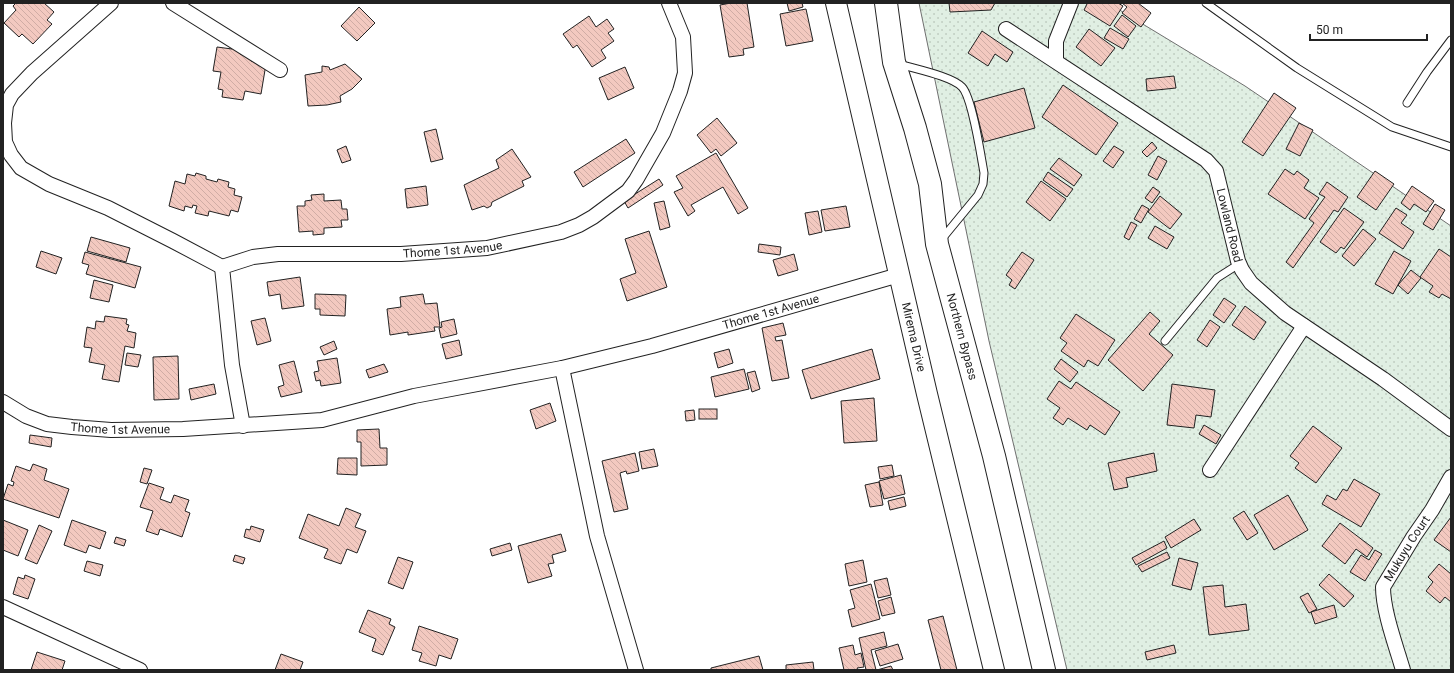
<svg xmlns="http://www.w3.org/2000/svg" width="1454" height="673" viewBox="0 0 1454 673" font-family="Roboto,sans-serif">
  <style>
    .garden { fill: url(#garden-dots); stroke: #6f6f6f }
    .building { fill: url(#building-back-hatch); stroke: #222 }
    .lines { fill: none; stroke-linecap: round; stroke-linejoin: round }
    .lane-casing { stroke: #222; stroke-width: 9 }
    .street-casing { stroke: #222; stroke-width: 16 }
    .secondary-casing { stroke: #222; stroke-width: 22 }
    .primary-casing { stroke: #222; stroke-width: 24 }
    .lane { stroke: #fff; stroke-width: 7 }
    .street { stroke: #fff; stroke-width: 14 }
    .secondary { stroke: #fff; stroke-width: 20 }
    .primary { stroke: #fff; stroke-width: 22 }
    .labels { text-anchor: middle; stroke-width: 3; stroke-linejoin: round; paint-order: stroke }
    .street-label { font-size: 12px; fill: #222; stroke: #fff }
  </style>
  <defs>
    <pattern id="garden-dots" width="8" height="8" patternUnits="userSpaceOnUse"><rect width="8" height="8" fill="#e0efe3"/><path d="M2 2h.1M6 6h.1" fill="none" stroke="#c0cdc2" stroke-width="1.8" stroke-linecap="round"/></pattern>
    <pattern id="building-back-hatch" width="6" height="6" patternUnits="userSpaceOnUse"><rect width="6" height="6" fill="#f3c9c0"/><path d="M-1 5l2 2M0 0l6 6M5-1l2 2" fill="none" stroke="#d0aca5"/></pattern>
  </defs>
  <rect width="100%" height="100%" fill="#fff"/>
  <path class="garden" d="M919,3H1108L1245,86L1451,226V670H1067L989,341Z"/>
  <g class="building">
    <path d="M16,3H44L54,12L47,20L52,24L33,44L22,34L19,37L4,23L16,10L13,6Z"/>
    <path d="M731,3H747L754,47L743,49L744,55L729,57L720,5Z"/>
    <path d="M787,3H802L803,7L789,11Z"/>
    <path d="M949,3H995L991,10L950,12Z"/>
    <path d="M1085,3H1118L1123,6L1110,26L1084,10L1087,4Z"/>
    <path d="M1122,3H1138L1151,13L1141,27L1122,13L1127,7Z"/>
    <path d="M359,7L375,23L357,41L341,26Z"/>
    <path d="M806,9L813,41L786,46L780,14Z"/>
    <path d="M1122,15L1136,26L1128,37L1114,26Z"/>
    <path d="M589,16L596,27L607,19L614,29L608,33L614,41L601,50L606,58L592,67L577,45L573,48L563,34Z"/>
    <path d="M1110,28L1129,39L1123,49L1104,38Z"/>
    <path d="M1089,29L1115,48L1101,66L1076,47Z"/>
    <path d="M982,31L1013,52L1007,62L995,54L988,66L968,53Z"/>
    <path d="M233,46L241,48L240,54L252,56L251,61L266,64L261,94L245,91L243,100L222,97L223,90L218,89L221,72L213,71L217,47L232,49Z"/>
    <path d="M345,64L362,79L352,89L340,96L341,102L327,105L308,106L305,75L322,72V66L329,67L330,70Z"/>
    <path d="M625,67L634,88L608,100L599,78Z"/>
    <path d="M1174,76L1176,88L1147,91L1146,79Z"/>
    <path d="M1063,85L1118,123L1096,155L1042,117Z"/>
    <path d="M1024,88L1035,128L984,142L974,102Z"/>
    <path d="M1274,93L1296,108L1263,156L1242,142Z"/>
    <path d="M717,118L737,143L721,156L716,149L711,153L697,135Z"/>
    <path d="M1299,123L1313,130L1300,156L1286,149Z"/>
    <path d="M436,129L443,159L431,162L424,132Z"/>
    <path d="M626,139L635,153L583,187L574,172Z"/>
    <path d="M1152,142L1157,148L1147,157L1142,152Z"/>
    <path d="M346,146L351,160L342,163L337,150Z"/>
    <path d="M1114,146L1124,152L1113,168L1103,161Z"/>
    <path d="M512,149L531,177L522,181L524,186L492,202L491,206L487,208L484,206L472,210L464,185L499,168L496,160Z"/>
    <path d="M716,153L748,208L738,214L723,187L691,205L695,211L688,216L674,192L683,188L676,176Z"/>
    <path d="M1158,156L1167,161L1157,180L1148,175Z"/>
    <path d="M1059,158L1082,175L1074,186L1050,169Z"/>
    <path d="M1285,169L1294,175L1297,171L1309,180L1304,188L1319,198L1305,219L1268,194Z"/>
    <path d="M1375,171L1394,184L1376,210L1357,197Z"/>
    <path d="M1048,172L1073,189L1067,197L1043,180Z"/>
    <path d="M196,173L206,176V179L217,182L218,179L229,182L228,187L235,189L234,195L242,197L238,212L231,210L229,216L209,211L208,216L195,213L197,206L193,205L192,208L185,206L184,211L169,206L175,181L185,184L187,174L195,176Z"/>
    <path d="M659,179L663,185L628,208L624,201Z"/>
    <path d="M1041,181L1066,199L1050,221L1026,202Z"/>
    <path d="M1327,182L1348,197L1338,212L1334,210L1293,268L1286,262L1314,223L1309,219L1325,197L1319,194Z"/>
    <path d="M426,186L428,205L407,208L405,189Z"/>
    <path d="M1412,186L1434,201L1426,212L1414,204L1410,210L1401,203Z"/>
    <path d="M1153,187L1160,192L1152,203L1145,198Z"/>
    <path d="M324,194V201L341,200L342,209H347L348,220H341L342,227L324,228V234L313,235V231L299,232L297,206H305V201L312,200L311,195Z"/>
    <path d="M1160,196L1182,214L1170,229L1148,212Z"/>
    <path d="M664,201L670,227L660,230L654,203Z"/>
    <path d="M1435,204L1445,210L1433,230L1423,224Z"/>
    <path d="M1142,205L1149,209L1141,223L1134,219Z"/>
    <path d="M846,206L850,227L825,231L821,210Z"/>
    <path d="M1344,208L1364,222L1344,249L1341,247L1336,253L1320,242Z"/>
    <path d="M1396,208L1407,215L1401,223L1414,232L1403,249L1379,233Z"/>
    <path d="M818,211L822,232L809,235L805,213Z"/>
    <path d="M1131,222L1137,225L1129,240L1124,237Z"/>
    <path d="M1155,226L1174,237L1167,249L1148,238Z"/>
    <path d="M1363,229L1376,239L1354,266L1342,256Z"/>
    <path d="M649,231L667,287L627,301L620,279L636,273L625,239Z"/>
    <path d="M91,237L130,248L126,262L87,251Z"/>
    <path d="M759,244L781,247L780,255L758,252Z"/>
    <path d="M1439,249L1451,257V299L1442,294L1439,298L1429,292L1433,286L1420,277Z"/>
    <path d="M41,251L62,258L56,274L36,267Z"/>
    <path d="M1394,251L1411,261L1393,294L1375,284Z"/>
    <path d="M85,252L141,267L135,288L86,274L89,265L82,263Z"/>
    <path d="M1022,252L1034,260L1015,289L1009,285L1012,280L1006,275Z"/>
    <path d="M794,254L798,270L778,276L773,260Z"/>
    <path d="M1411,270L1421,278L1408,294L1398,285Z"/>
    <path d="M300,277L304,306L282,309L280,294L269,296L267,282Z"/>
    <path d="M94,280L113,285L109,302L90,298Z"/>
    <path d="M315,294L346,295L345,316L320,315V309H315Z"/>
    <path d="M423,294L425,304L437,303L440,327H434L435,331L408,335V332L390,335L387,309L401,307L400,297Z"/>
    <path d="M1224,298L1236,306L1224,323L1213,315Z"/>
    <path d="M1245,306L1266,322L1254,340L1232,325Z"/>
    <path d="M1150,312L1160,321L1149,334L1173,355L1143,391L1108,360Z"/>
    <path d="M1076,314L1115,340L1098,366L1088,360L1084,367L1061,351L1067,343L1060,338Z"/>
    <path d="M105,316L127,319L126,324L129,325L127,331L136,333L134,348L125,346L119,382L102,379L105,365L89,362L92,348L84,347L87,327L95,329L96,321L104,322Z"/>
    <path d="M265,318L271,341L257,345L251,321Z"/>
    <path d="M454,319L457,334L441,338L439,328L442,327L441,322Z"/>
    <path d="M1210,320L1220,327L1207,347L1197,340Z"/>
    <path d="M783,323L786,335L775,337L776,341L782,340L789,378L772,381L762,328Z"/>
    <path d="M459,340L462,355L446,359L442,344Z"/>
    <path d="M334,341L337,349L324,355L320,347Z"/>
    <path d="M729,349L733,363L718,368L714,353Z"/>
    <path d="M872,349L880,379L811,399L802,370Z"/>
    <path d="M127,353L141,355L138,367L125,365Z"/>
    <path d="M178,356L179,399L154,400L153,357Z"/>
    <path d="M337,358L341,383L321,386L320,380L316,381L314,372L319,371L317,361Z"/>
    <path d="M1061,359L1078,372L1070,382L1054,369Z"/>
    <path d="M294,361L302,392L281,397L278,387L284,385L279,365Z"/>
    <path d="M384,364L388,372L369,378L366,370Z"/>
    <path d="M744,369L749,389L715,397L711,377Z"/>
    <path d="M755,371L760,389L752,392L747,373Z"/>
    <path d="M1059,381L1071,389L1076,382L1120,412L1105,435L1090,425L1087,430L1068,418L1063,425L1053,418L1060,408L1047,399Z"/>
    <path d="M214,384L216,394L191,400L189,389Z"/>
    <path d="M1172,384L1215,390L1211,417L1196,415L1194,428L1167,425Z"/>
    <path d="M874,398L877,441L844,443L841,401Z"/>
    <path d="M550,403L556,421L536,429L530,410Z"/>
    <rect x="699" y="409" width="18" height="10"/>
    <path d="M694,410L695,420L686,421L685,411Z"/>
    <path d="M1204,425L1221,435L1216,444L1199,434Z"/>
    <path d="M1313,426L1342,448L1316,483L1295,468L1299,463L1290,456Z"/>
    <path d="M379,429L380,448H387V465L361,466V442H357V430Z"/>
    <path d="M30,435L52,438L51,447L29,443Z"/>
    <path d="M654,449L658,466L642,469L639,452Z"/>
    <path d="M635,453L639,471L627,474L626,471L620,473L628,509L614,512L602,461Z"/>
    <path d="M1154,453L1157,471L1126,478L1128,487L1114,490L1108,463Z"/>
    <path d="M338,458H357V475L337,474Z"/>
    <path d="M33,464L47,469L44,480L69,489L59,518L3,499L8,484L13,486L14,482L11,481L16,466L30,471Z"/>
    <path d="M892,465L894,476L880,479L878,467Z"/>
    <path d="M144,468L152,470L147,484L140,482Z"/>
    <path d="M901,475L905,494L884,499L879,481Z"/>
    <path d="M1354,479L1380,494L1361,527L1322,504L1327,495L1336,500L1343,489L1347,491Z"/>
    <path d="M879,482L883,505L870,507L865,485Z"/>
    <path d="M149,483L164,488L160,499L171,503L174,495L189,500L185,511L190,513L182,537L160,529L158,535L146,531L153,511L140,507Z"/>
    <path d="M1288,495L1308,530L1274,550L1254,515Z"/>
    <path d="M904,497L906,506L890,510L888,501Z"/>
    <path d="M346,508L361,514L355,527L366,531L357,553L347,549L341,564L324,558L328,549L299,538L308,514L339,526Z"/>
    <path d="M1244,511L1258,533L1247,540L1233,518Z"/>
    <path d="M1451,517V552L1434,540Z"/>
    <path d="M1194,519L1201,530L1171,548L1165,537Z"/>
    <path d="M3,520L28,530L18,556L3,550Z"/>
    <path d="M72,520L106,532L100,549L89,545L86,553L64,545Z"/>
    <path d="M1340,523L1373,548L1367,557L1356,549L1345,564L1322,546Z"/>
    <path d="M39,525L52,531L37,564L25,559Z"/>
    <path d="M251,526L264,530L260,542L244,537L246,529L250,530Z"/>
    <path d="M561,534L566,551L552,555L554,563L548,564L552,576L528,583L518,546Z"/>
    <path d="M116,537L126,540L124,546L114,543Z"/>
    <path d="M1164,541L1167,548L1136,565L1132,558Z"/>
    <path d="M510,543L512,550L492,556L490,549Z"/>
    <path d="M1375,550L1382,554L1365,581L1350,572L1361,555L1369,560Z"/>
    <path d="M1167,552L1170,558L1142,572L1138,566Z"/>
    <path d="M235,555L245,558L243,564L233,561Z"/>
    <path d="M398,557L413,562L403,589L388,583Z"/>
    <path d="M1179,558L1198,563L1191,590L1172,585Z"/>
    <path d="M863,560L867,582L849,586L845,564Z"/>
    <path d="M87,561L103,565L100,576L84,571Z"/>
    <path d="M1439,564L1451,574V602L1445,597L1440,603L1426,591L1433,582L1428,577Z"/>
    <path d="M1329,574L1354,596L1344,607L1319,585Z"/>
    <path d="M25,575L35,579L28,599L13,594L18,577L24,579Z"/>
    <path d="M887,578L891,595L878,598L874,581Z"/>
    <path d="M871,584L880,619L852,627L848,610L855,608L850,590Z"/>
    <path d="M1223,585L1225,607L1246,604L1249,630L1209,635L1203,587Z"/>
    <path d="M1308,593L1317,609L1309,613L1300,597Z"/>
    <path d="M891,597L895,613L882,616L878,601Z"/>
    <path d="M1334,605L1337,617L1315,624L1311,612Z"/>
    <path d="M368,610L391,619L389,624L395,627L383,655L372,651L376,639L359,632Z"/>
    <path d="M943,616L957,670H941L928,620Z"/>
    <path d="M419,626L458,639L451,659L439,655L436,666L419,661L422,653L412,650Z"/>
    <path d="M884,632L887,646L871,650L876,670H866L859,638Z"/>
    <path d="M898,644L903,659L880,666L875,651Z"/>
    <path d="M853,645L855,655L861,653L864,667L857,668L858,670H844L839,648Z"/>
    <path d="M1174,645L1176,653L1147,660L1145,652Z"/>
    <path d="M37,652L65,661L62,670H31Z"/>
    <path d="M281,654L303,662L300,670H275Z"/>
    <path d="M759,656L763,670H711V668Z"/>
    <path d="M813,662L814,670H786V665Z"/>
    <path d="M891,666L893,670H877Z"/>
  </g>
  <g class="lines">
    <g class="lane-casing">
      <g id="lane">
        <path d="M1206,3L1297,68L1392,127L1451,147"/>
        <path d="M899,64C915,69 951,76 962,87C972,97 981,156 984,173L983,184L978,195L941,240"/>
        <path d="M1407,103L1427,72L1451,40"/>
        <path d="M1165,341L1217,278L1239,264"/>
      </g>
    </g>
    <g class="street-casing">
      <g id="street">
        <path d="M111,3L32,73L12,94L6,105L4,123L5,142L11,155L21,168L49,184L108,208L173,241L222,267"/>
        <path d="M173,3L280,70"/>
        <path id="s1" d="M1006,29L1206,160L1216,171L1238,261L1242,270L1251,283L1285,313L1383,379L1451,429"/>
        <path d="M1056,61V41L1071,3"/>
        <path d="M562,368L597,536L636,670"/>
        <path id="s2" d="M3,402L26,416L47,424L72,427L111,430L183,429L322,420L414,396L562,368L652,346L899,275"/>
        <path id="s3" d="M243,426L232,365L222,267L253,257L278,254H401L487,248L561,232L579,225L593,217L628,191L636,180L663,133L680,91L685,73L683,37L669,3"/>
        <path d="M1210,470L1304,326"/>
        <path d="M3,607L140,670"/>
        <path id="s4" d="M1403,670C1396,646 1383,611 1383,587L1414,536L1432,510L1451,477"/>
      </g>
    </g>
    <g class="secondary-casing">
      <g id="secondary">
        <path id="s5" d="M836,3L927,394L994,670"/>
      </g>
    </g>
    <g class="primary-casing">
      <g id="primary">
        <path id="s6" d="M886,3L894,62L915,128L930,184L937,244L994,456L1044,670"/>
      </g>
    </g>
    <use href="#lane" class="lane"/>
    <use href="#street" class="street"/>
    <use href="#secondary" class="secondary"/>
    <use href="#primary" class="primary"/>
  </g>
  <g class="labels">
    <g class="street-label">
      <text dy="4" stroke="none"><textPath href="#s1" startOffset="310">Lowland Road</textPath></text>
      <text dy="4" stroke="none"><textPath href="#s3" startOffset="393">Thome 1st Avenue</textPath></text>
      <text dy="4" stroke="none"><textPath href="#s2" startOffset="787">Thome 1st Avenue</textPath></text>
      <text dy="4" stroke="none"><textPath href="#s5" startOffset="343">Mirema Drive</textPath></text>
      <text dy="4" stroke="none"><textPath href="#s6" startOffset="343">Northern Bypass</textPath></text>
      <text dy="4" stroke="none"><textPath href="#s2" startOffset="123">Thome 1st Avenue</textPath></text>
      <text dy="4" stroke="none"><textPath href="#s4" startOffset="131">Mukuyu Court</textPath></text>
    </g>
  </g>
  <rect width="1454" height="673" fill="none" stroke="#222222" stroke-width="8"/>
  <path d="M1310 34v6h117v-6" fill="none" stroke="#222222" stroke-width="2"/>
  <text x="1316" y="34" font-size="12" fill="#222222" stroke="#ffffff" stroke-width="3" paint-order="stroke">50 m</text>
</svg>
